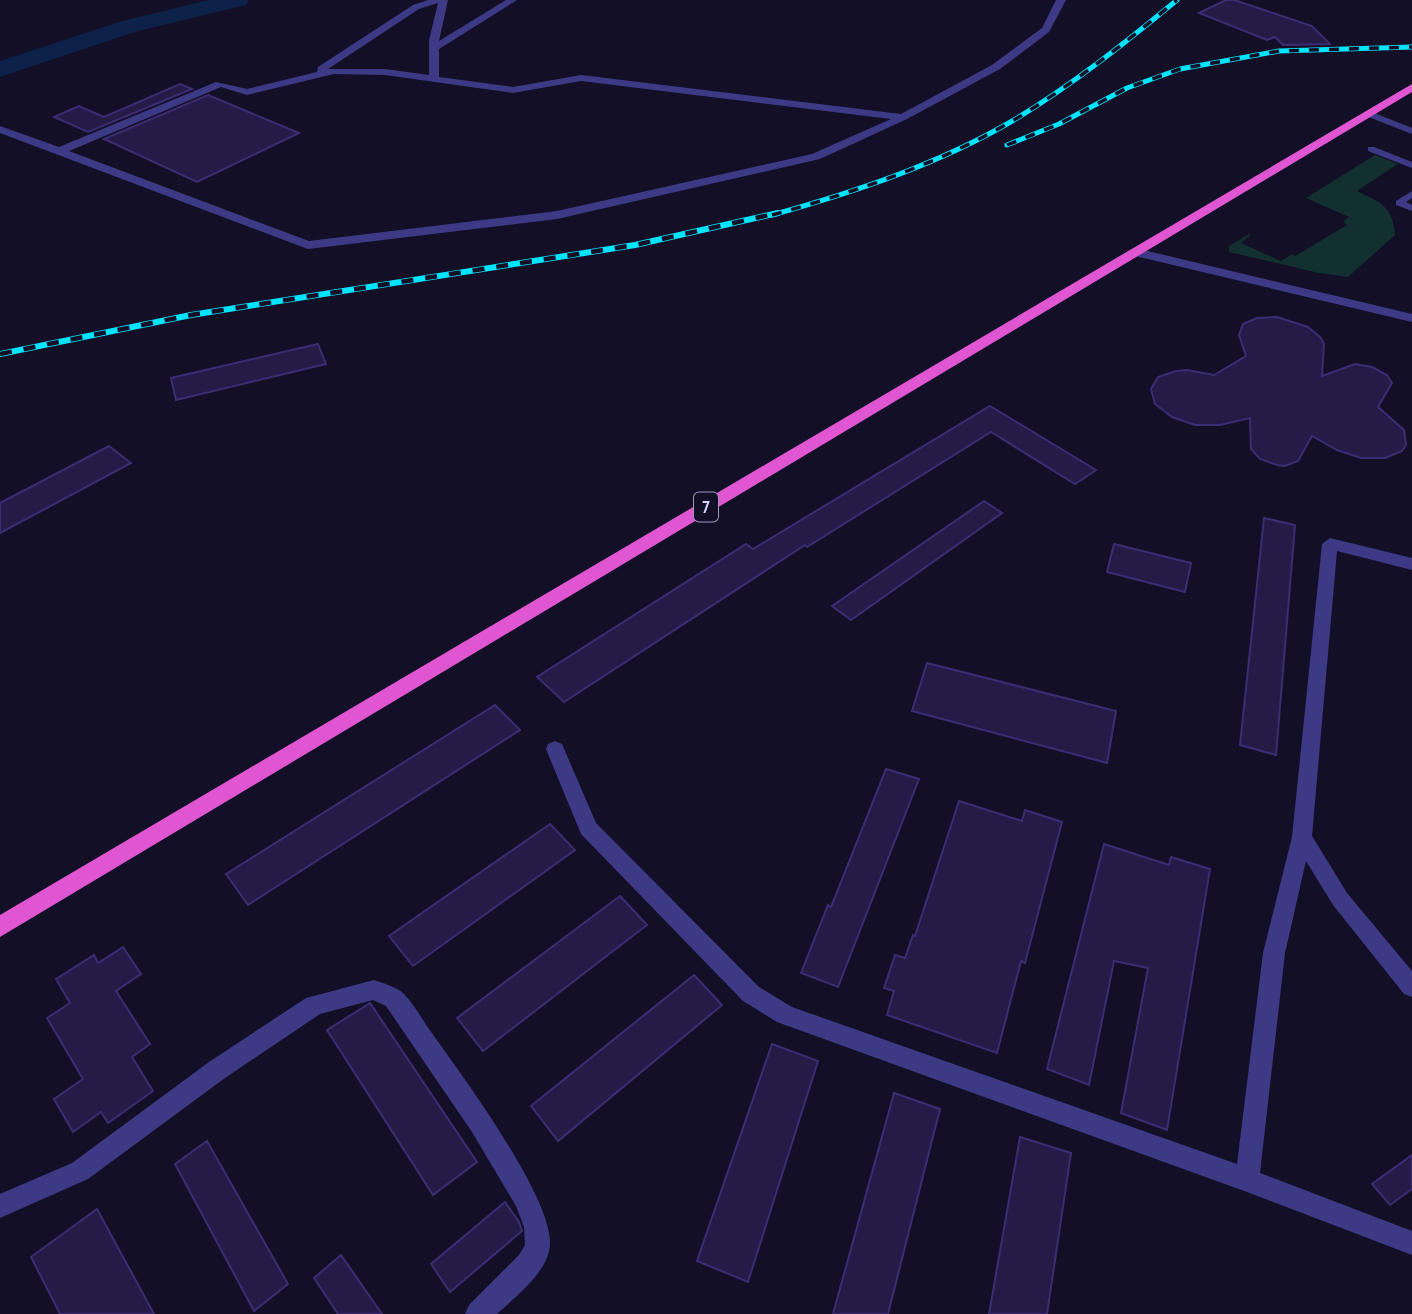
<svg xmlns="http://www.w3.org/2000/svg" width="1412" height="1314" viewBox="0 0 1412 1314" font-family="'PT Sans Narrow',sans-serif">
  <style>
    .green { fill: #12302f }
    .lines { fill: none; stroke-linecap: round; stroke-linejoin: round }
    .river { fill: #0c2248; fill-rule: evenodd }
    .building { fill: #241b47; stroke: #3b2d73; stroke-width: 2 }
    .service { fill: #3d3a85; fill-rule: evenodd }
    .minor { fill: #3d3a85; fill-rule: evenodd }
    .tertiary { fill: #3d3a85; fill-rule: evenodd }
    .trunk { fill: #e055d1; fill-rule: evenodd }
    .rail-far1-casing { stroke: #00e5ff; stroke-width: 5 }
    .rail-casing { stroke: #00e5ff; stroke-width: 6 }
    .rail-far1 { stroke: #130f26; stroke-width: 3.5; stroke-dasharray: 10; stroke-linecap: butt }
    .rail { stroke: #130f26; stroke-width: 4.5; stroke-dasharray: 12; stroke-linecap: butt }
    .labels { text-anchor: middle; stroke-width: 5; stroke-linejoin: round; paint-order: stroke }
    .shield { fill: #130f26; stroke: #9e99be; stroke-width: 2 }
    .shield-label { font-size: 18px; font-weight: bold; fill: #d9d4ff }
  </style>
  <rect width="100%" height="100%" fill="#130f26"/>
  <path class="green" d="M1375,155L1398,164L1357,191C1381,202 1393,207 1395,235L1348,277L1319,273L1229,252V246L1249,234L1251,235L1241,243L1281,261L1292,254L1295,256L1347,225L1343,222L1349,217L1306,198Z"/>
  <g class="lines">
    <path class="river" d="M209,0H249L246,5L138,31L0,77V61L122,21Z"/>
  </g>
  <g class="building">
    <path d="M1226,0H1234L1312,26L1330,44L1283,45L1275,37L1267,40L1199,13Z"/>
    <path d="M180,84L192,89L88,132L54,117L79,106L104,117Z"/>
    <path d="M208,95L299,133L197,182L104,139Z"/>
    <path d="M1277,317L1308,327L1321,338L1324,344L1322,376L1355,364L1372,367L1387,375L1392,383L1378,407L1404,430L1406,445L1402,451L1385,458H1361L1337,450L1312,436L1298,461L1285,466L1277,465L1260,459L1251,449L1250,418L1220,425H1195L1172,417L1155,404L1151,389L1158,377L1176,371L1187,370L1214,375L1246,356L1239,335L1243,324L1257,318Z"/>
    <path d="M318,344L326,364L176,400L171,378Z"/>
    <path d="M990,406L1096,470L1075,484L991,432L807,547L805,545L564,702L537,677L746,544L753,549Z"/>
    <path d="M109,446L131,463L0,533V503Z"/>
    <path d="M984,501L1002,513L851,620L832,606Z"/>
    <path d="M1264,518L1295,525L1276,755L1240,745Z"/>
    <path d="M1114,544L1191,563L1185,592L1107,572Z"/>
    <path d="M927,663L1116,711L1107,763L912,711Z"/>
    <path d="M495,705L520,730L248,905L226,874Z"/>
    <path d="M886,769L919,779L838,987L801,973L828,905L831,907Z"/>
    <path d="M959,801L1022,821L1025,810L1062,822L1025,963L1021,961L997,1053L887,1015L894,991L884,988L895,955L905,958L913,935L915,936Z"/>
    <path d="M550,824L575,850L413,966L389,936Z"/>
    <path d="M1104,844L1169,865L1171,857L1210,869L1167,1130L1121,1113L1148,968L1114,961L1089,1085L1047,1069Z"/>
    <path d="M620,896L647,925L483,1051L457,1018Z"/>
    <path d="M123,947L141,974L116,991L150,1044L132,1057L153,1091L108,1123L101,1112L73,1132L54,1099L83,1079L47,1018L70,1003L56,979L94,955L98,963Z"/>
    <path d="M694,975L722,1005L558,1141L531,1106Z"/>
    <path d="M370,1003L477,1162L433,1195L327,1030Z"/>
    <path d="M772,1044L818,1061L748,1282L697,1261Z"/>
    <path d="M894,1093L940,1109L888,1314H833Z"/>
    <path d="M1020,1137L1071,1153L1047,1314H989Z"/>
    <path d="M207,1141L288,1284L254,1311L175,1164Z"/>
    <path d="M1412,1155V1189L1390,1205L1372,1184Z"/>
    <path d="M505,1202L519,1222L522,1231L450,1292L431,1264Z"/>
    <path d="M97,1209L154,1314H60L31,1257Z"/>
    <path d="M341,1255L382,1314H338L314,1278Z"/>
  </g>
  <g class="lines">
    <g class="service">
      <path d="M1366,112H1372L1412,128V134L1366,116Z"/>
      <path d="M1368,147H1374L1412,162V168L1368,151Z"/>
      <path d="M1412,191V198L1406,202L1412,205V211L1396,205V201Z"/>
    </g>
    <g class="minor">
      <path d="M428,0H448L439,41L506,0H517L439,49V77L513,87L581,75L901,114L992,65L1042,28L1056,0H1066L1049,32L1000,69L907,119L820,159L557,219L308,249L0,133V126L59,147L216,82L247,89L317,72L318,67L413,5ZM438,3L429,40V75L385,69H328L419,9ZM334,74L385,75L513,93L581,81L891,119L812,154L557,211L309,241L69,151L221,87L247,95Z"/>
      <path d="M1330,538L1412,558V570L1337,551L1312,836L1347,893L1412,971V997L1404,994L1333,905L1306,861L1285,953L1260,1173L1412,1231V1255L1247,1192L777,1022L743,1001L581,834L546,749L548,744L555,741L562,744L596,823L759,987L792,1007L1237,1164L1263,953L1292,837L1322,544Z"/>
      <path d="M374,980C383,983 396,987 403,993C415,1005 424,1023 434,1036C464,1078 551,1196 550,1243C550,1271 515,1297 497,1314H465L469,1305L519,1255L525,1245L524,1227L516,1206L472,1132L386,1006L373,1000L320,1014L225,1078L88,1179L0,1218V1194L72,1163L209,1062L306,998Z"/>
    </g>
    <path class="tertiary" d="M1135,248L1412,314V322L1131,255L1129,252Z"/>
    <path class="trunk" d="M1412,84V92L0,937V915Z"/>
    <g class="rail-far1-casing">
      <g id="rail-far1">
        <path d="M1007,145L1059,124L1127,88L1180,69L1279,51L1412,47"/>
        <path d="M772,215C855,192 939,164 1014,120C1072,85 1125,43 1177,0"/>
      </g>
    </g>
    <g class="rail-casing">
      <path id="rail" d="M0,354L191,315L635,245L778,213"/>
    </g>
    <use href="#rail-far1" class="rail-far1"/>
    <use href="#rail" class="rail"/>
  </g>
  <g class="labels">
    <rect class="shield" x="694" y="492.5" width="24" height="29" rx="5"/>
    <g class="shield-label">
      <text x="706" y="513">7</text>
    </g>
  </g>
</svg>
